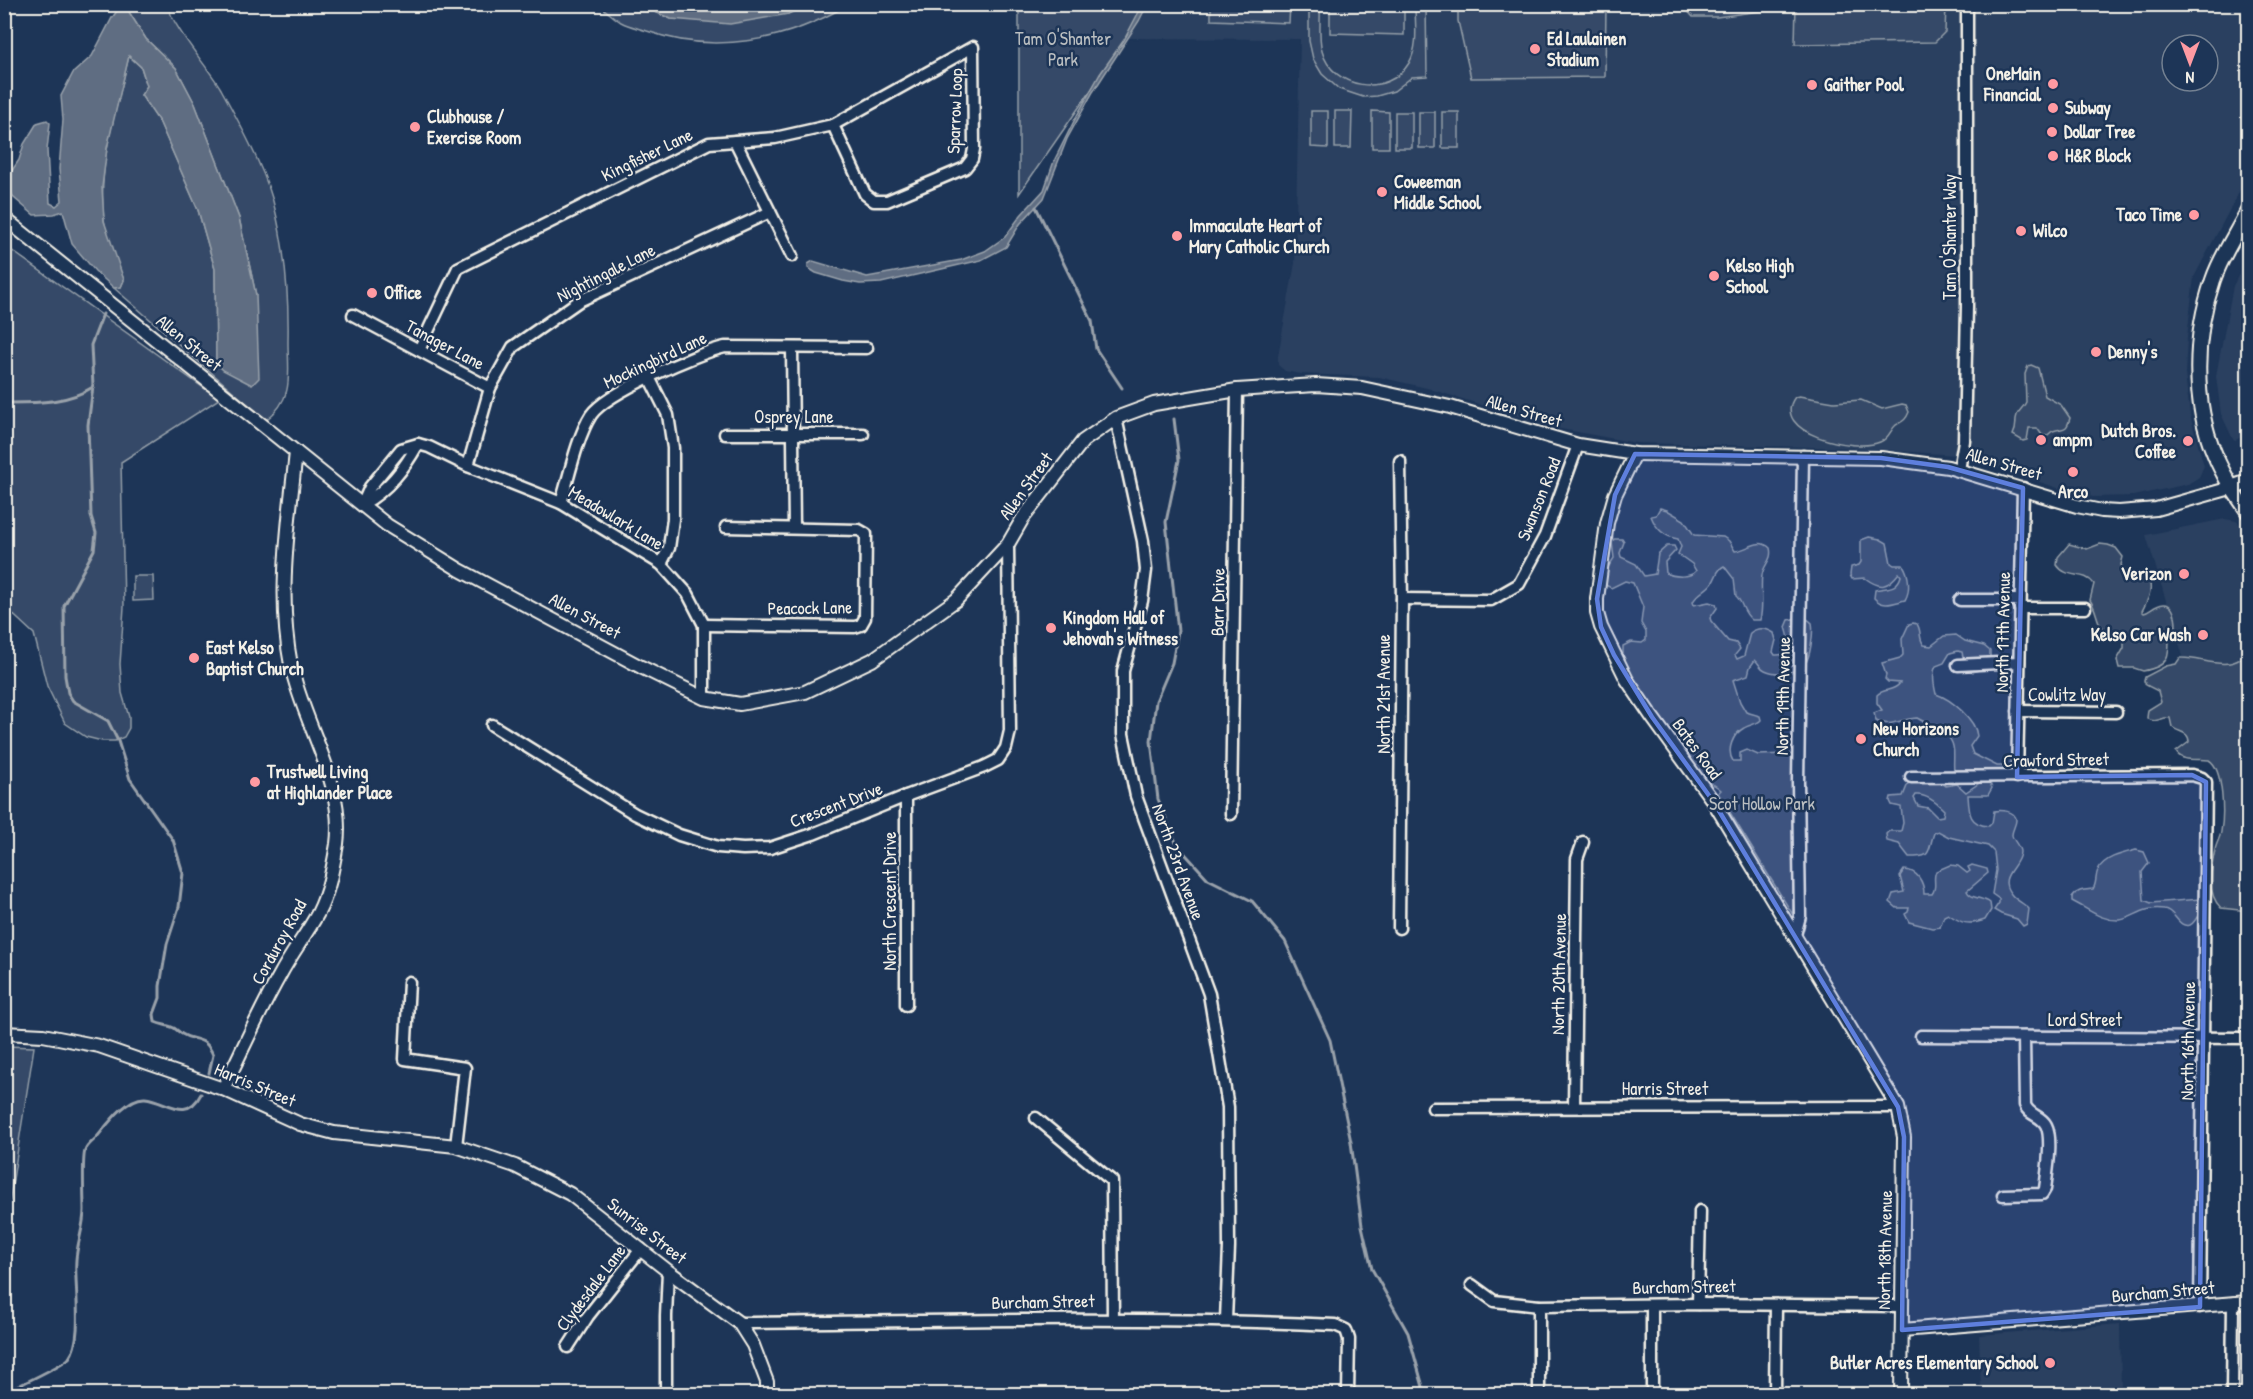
<svg xmlns="http://www.w3.org/2000/svg" width="2253" height="1399" viewBox="0 0 2253 1399" font-family="'Patrick Hand',sans-serif">
  <style>
    .built { fill: #2a4060; fill-rule: evenodd }
    .green { fill: #354a67; stroke: #949ea8; stroke-width: 1.5; fill-rule: evenodd }
    .water { fill: #5e6d82; stroke: #9aa2ab; stroke-width: 1.5 }
    .lines { fill: none; stroke-linecap: round; stroke-linejoin: round }
    .stream { stroke: #9aa2ab; stroke-width: 3 }
    .minor-casing { stroke: #f4f1e8; stroke-width: 15 }
    .tertiary-casing { stroke: #f4f1e8; stroke-width: 16 }
    .secondary-casing { stroke: #f4f1e8; stroke-width: 18 }
    .minor { stroke: #1d3557; stroke-width: 10 }
    .tertiary { stroke: #1d3557; stroke-width: 12 }
    .secondary { stroke: #1d3557; stroke-width: 14 }
    .marked { fill: #5e7fdd; fill-opacity: 0.2; stroke: #5e7fdd; stroke-width: 4.5; stroke-linejoin: round }
    .poi-dot { fill: #ff9aa2; stroke: #1d3557; stroke-width: 2 }
    .labels { text-anchor: middle; stroke-width: 5; stroke-linejoin: round; paint-order: stroke }
    .park-label { font-size: 18px; fill: #bbbfc1; stroke: #1d3557 }
    .poi-label { font-size: 18px; font-weight: bold; fill: #f4f1e8; stroke: #1d3557; text-anchor: start }
    .street-label { font-size: 18px; fill: #f4f1e8; stroke: #1d3557 }
  </style>
  <rect width="100%" height="100%" fill="#1d3557"/>
  <filter id="ink" filterUnits="userSpaceOnUse"><feTurbulence type="fractalNoise" baseFrequency=".0167" numOctaves="2"/><feDisplacementMap in="SourceGraphic" scale="12" xChannelSelector="R" yChannelSelector="G"/><feConvolveMatrix kernelMatrix="1 2 1 2 8 2 1 2 1" color-interpolation-filters="sRGB"/></filter>
  <g filter="url(#ink)">
    <g class="built">
      <path d="M1145,4L2248,5V175L2194,277L2187,337L2185,374L2190,415L2204,466L2199,477L2188,484L2133,496L2093,497L2058,488L1956,455L1854,448L1636,443L1556,428L1427,388L1379,377L1301,374L1285,371L1278,365V356L1295,263L1300,39L1127,38ZM2172,45H2208V81H2172Z"/>
      <path d="M2248,257V433L2234,441L2221,414L2216,376L2233,286Z"/>
      <path d="M2225,519L2236,521L2248,531V665L2186,666L2146,535Z"/>
      <path d="M2120,1324L2121,1394H1991V1391H1981L1979,1335Z"/>
    </g>
    <g class="green">
      <path d="M130,5H168C170,24 210,70 221,89C239,122 263,166 273,201C285,247 289,295 288,342C288,374 295,398 266,420L114,288L121,287L124,280C116,261 107,240 104,219C97,164 117,109 129,56L141,67L147,86L141,95L160,123L198,210L215,269L216,363L256,295L239,218L195,104L176,68L146,39L129,12Z"/>
      <path d="M599,5H640L671,19L788,14L807,5H847C788,41 713,55 647,31C638,28 628,26 621,22C613,17 606,10 599,5Z"/>
      <path d="M1019,5H1145L1127,38L1019,194Z"/>
      <path d="M1211,5H1290L1289,23L1211,20Z"/>
      <path d="M1309,5H1320C1321,19 1318,36 1322,51C1332,89 1388,98 1409,63C1419,46 1415,24 1415,5H1426L1427,76L1412,77L1394,91L1377,96L1363,97L1339,89L1322,74L1313,59L1309,41Z"/>
      <path d="M1330,5H1404V35L1330,33Z"/>
      <path d="M1458,5L1649,4V5L1606,6L1605,77L1471,78L1458,21Z"/>
      <path d="M1788,5V7L1717,17H1693L1682,5Z"/>
      <path d="M1796,5H1946L1945,32L1935,42L1795,44Z"/>
      <path d="M1311,111H1328V148L1311,147Z"/>
      <path d="M1335,111H1352L1351,148H1335Z"/>
      <path d="M1372,111L1389,112V148H1372Z"/>
      <rect x="1395" y="112" width="17" height="36"/>
      <rect x="1419" y="112" width="16" height="36"/>
      <rect x="1442" y="112" width="17" height="36"/>
      <path d="M4,245L219,399L121,462L124,607L120,664L122,693L129,717V728L124,737L115,741H102L86,737L65,723L47,686L34,634L5,607Z"/>
      <path d="M2031,365L2038,368L2045,396L2061,405L2070,418C2066,433 2063,427 2053,431C2050,432 2049,435 2046,436L2042,435L2037,428H2029L2027,440L2023,441L2013,435C2018,426 2014,423 2017,415C2019,410 2024,407 2026,402L2025,374L2028,366Z"/>
      <path d="M1799,396L1834,402L1861,400L1882,409L1902,404L1906,405L1909,412C1906,420 1903,421 1896,425C1890,430 1889,439 1880,442C1855,453 1769,433 1795,397Z"/>
      <path d="M1660,508L1667,510L1684,520L1694,535L1723,537L1729,541L1735,551C1748,550 1758,537 1770,548C1773,560 1764,564 1762,575C1760,590 1764,605 1760,620H1752C1742,612 1743,602 1736,596L1734,579L1724,566C1716,570 1717,577 1712,583C1706,591 1697,593 1693,602L1694,605L1709,602L1716,604L1717,608L1710,618L1711,621L1728,641L1736,643L1740,649L1735,655L1737,659L1744,656L1750,633C1757,627 1766,628 1774,633L1776,640L1773,652L1775,655C1795,656 1790,640 1786,627L1789,620L1804,616L1812,623C1814,632 1810,658 1805,664C1797,674 1775,675 1765,670C1760,668 1759,663 1755,660L1750,667L1748,675L1733,680L1740,702L1746,712L1760,716L1761,720C1756,725 1750,724 1744,728C1733,734 1726,750 1733,761H1740V753L1747,750L1758,755L1789,754L1796,757L1793,915L1718,793L1721,790C1713,782 1705,782 1696,776C1686,769 1686,756 1682,746L1664,736L1623,658V646L1631,642L1642,643L1646,640V632L1641,623L1643,607L1633,583L1625,581L1611,588L1604,584L1605,572L1614,558L1612,542L1614,539H1622L1624,542L1620,553L1621,557L1636,564L1644,576L1655,574L1658,554L1667,546H1674L1676,550L1665,562L1666,573C1674,577 1690,578 1696,571L1692,564L1678,554L1681,547L1678,539C1664,537 1656,529 1651,516L1656,515Z"/>
      <path d="M1869,537L1880,539L1887,543L1891,563L1894,565H1903C1909,574 1911,590 1905,600C1893,603 1883,608 1874,598L1875,590C1886,587 1897,590 1901,576L1899,573C1888,587 1881,590 1865,578L1852,579L1850,575L1851,567L1859,565L1861,562V540Z"/>
      <path d="M2069,544L2087,549L2100,544L2108,545L2116,548L2123,557L2121,565C2128,579 2139,574 2150,582C2152,593 2147,601 2142,611L2144,613C2149,612 2152,608 2157,606C2173,598 2176,616 2176,627L2169,635C2169,658 2169,666 2143,671L2134,668H2119L2117,660L2124,648V635L2119,632L2109,635C2096,627 2098,611 2090,600L2094,584C2084,570 2067,580 2057,565L2058,557Z"/>
      <path d="M133,576H153L154,600L133,601Z"/>
      <path d="M1913,623L1917,624C1922,631 1918,638 1924,645L1931,646L1944,636L1956,635L1965,641L1984,646L1990,651V660L1982,669L1973,672L1965,668L1962,652L1958,651L1950,653L1944,663L1936,666C1932,673 1934,686 1936,694C1951,699 1976,720 1977,736L1970,746L1973,754L1997,766H2009L2012,768L2011,772L1967,783L1959,782C1947,770 1961,748 1947,736C1939,728 1927,724 1917,718C1904,718 1889,728 1876,721L1874,713L1882,710L1877,703V695C1884,688 1894,692 1900,683L1888,682L1885,679L1886,675L1882,663L1900,658L1903,655L1902,639L1909,624Z"/>
      <path d="M2248,656V911L2221,908C2206,894 2211,868 2215,850C2216,844 2220,838 2221,832C2224,816 2224,769 2209,760C2197,758 2183,763 2176,752L2189,742C2189,731 2179,733 2172,727L2170,718C2162,716 2156,725 2147,718L2148,710L2161,702L2158,691L2146,685L2144,681L2145,677L2166,666L2176,664L2180,658C2197,657 2213,666 2230,663C2237,662 2242,657 2248,656Z"/>
      <path d="M1909,781H1939L1946,786L1957,784L1966,792L1981,782L1989,781L1992,788L1988,795H1968C1969,813 1969,825 1989,826L1992,823L1994,811C2000,810 2016,810 2016,820C2016,825 2012,830 2012,835C2013,841 2020,846 2020,852C2020,867 1996,876 2011,894C2016,901 2024,903 2029,909L2027,924L2023,926L2017,919L2001,914L1994,910L1999,903V899L1992,894L1996,870L1994,852L1988,846L1949,837L1938,831L1934,833C1927,853 1933,857 1909,857L1899,844L1887,841L1886,834L1889,831H1901L1903,823L1901,807L1892,805L1890,801L1891,797L1903,796ZM1916,795C1926,794 1937,803 1944,810L1943,816L1937,817L1928,808L1918,806L1914,798Z"/>
      <path d="M2136,850L2144,852L2149,863L2142,872L2144,900L2151,903L2200,899L2203,905C2199,911 2197,922 2190,925C2178,929 2175,910 2164,909C2142,906 2135,918 2120,920C2101,921 2088,909 2072,901V897C2077,890 2084,890 2093,889C2097,883 2095,876 2098,870C2104,857 2124,853 2136,850Z"/>
      <path d="M1950,865L1958,866L1967,873L1970,871L1968,867L1972,865L1987,869L1988,873L1967,891C1970,899 1983,897 1990,903L1991,910L1985,920C1968,926 1961,923 1948,914L1944,916L1940,927L1932,928L1909,922L1905,914L1908,912L1909,908H1897L1890,902L1893,894L1904,892L1900,876L1904,870C1917,870 1924,882 1924,894H1932C1938,886 1932,880 1936,871Z"/>
      <path d="M5,1046L34,1047L5,1230L4,1046Z"/>
    </g>
    <g class="water">
      <path d="M1143,4L1147,5L1139,21L1093,92L1067,139L1044,198L1020,224L1006,247L981,260L881,283L860,284L843,281L816,273L808,268V264L813,261L867,277L961,260L985,251L1005,237L1021,215L1044,190L1054,161L1075,119L1100,74L1124,40Z"/>
      <path d="M121,5H130L129,12L146,39L176,68L195,104L239,218L256,295L259,378L252,385L223,370L216,363L215,269L198,210L160,123L141,95L147,86L141,67L129,56L107,148L102,187L104,221L124,280L121,287L114,288L95,271L72,244L63,211L54,214L34,215L14,198L8,187L9,175L19,160L24,144L37,123L47,120L50,123L47,150L50,203L56,206L62,201L59,169L63,120L61,96L73,73L92,56L112,18Z"/>
      <path d="M640,5H807L788,14L730,24L671,19Z"/>
    </g>
    <g class="lines">
      <g class="stream">
        <path d="M1036,207L1092,321L1096,349L1122,388"/>
        <path d="M103,314L91,345L93,387L88,425L91,516L96,533L94,550L64,606L65,676L68,693L73,701L108,721L118,741L130,779L173,840L183,873L179,907L167,944L160,986V998L154,1014L155,1022C161,1025 168,1025 174,1028C177,1030 179,1032 182,1034C195,1042 205,1035 213,1055L209,1073"/>
        <path d="M4,403C35,403 66,404 93,387"/>
        <path d="M1174,419L1179,460L1166,522L1178,631L1172,663L1156,701L1151,741L1158,799L1177,845L1208,879L1252,901L1285,941L1330,1040L1351,1142L1362,1226L1372,1269L1408,1333L1425,1394"/>
        <path d="M4,1393C15,1387 64,1365 69,1358C84,1339 74,1285 76,1260C77,1243 84,1227 84,1210C84,1200 82,1157 85,1151C86,1146 93,1141 97,1137C107,1125 127,1097 145,1098C167,1100 186,1123 201,1094"/>
      </g>
      <g class="minor-casing">
        <g id="minor">
          <path d="M735,141L792,256"/>
          <path d="M353,315L490,388"/>
          <path d="M792,349L794,527"/>
          <path d="M419,350L458,268L709,143L775,138L833,125L973,47L974,149L972,159L965,168L887,201H874L865,194L833,125"/>
          <path d="M649,377L668,415L673,448V519L669,548L661,564"/>
          <path d="M1116,418L1143,541L1146,570L1142,601L1123,671V734L1136,796L1209,994L1228,1107L1229,1247L1226,1320"/>
          <path d="M725,434H863"/>
          <path d="M468,466L490,388L513,347L579,301L770,212"/>
          <path d="M1959,470L1964,441L1967,307V4"/>
          <path d="M561,503C569,477 577,437 591,415C606,393 697,353 725,347L867,348"/>
          <path d="M363,504C388,490 404,469 418,444"/>
          <path d="M362,505L370,487L401,449L418,444L429,447L468,466L561,503L661,564L688,594L704,625V698"/>
          <path d="M1402,599L1491,600L1519,584L1545,536L1578,445"/>
          <path d="M1960,600H2020"/>
          <path d="M2020,608H2085"/>
          <path d="M704,625L855,627L861,625L865,618L866,534L859,530L726,527"/>
          <path d="M1958,665L2019,662"/>
          <path d="M2018,711L2116,712"/>
          <path d="M492,725L635,814L679,835L718,847L743,849L770,848L813,834L906,796L984,767L998,760L1006,748L1010,731L1008,544"/>
          <path d="M1911,777L2192,775L2202,778L2206,782L2200,1307"/>
          <path d="M2017,777L2023,488"/>
          <path d="M906,796V1005"/>
          <path d="M1231,814L1237,390"/>
          <path d="M1399,928L1402,599L1400,461"/>
          <path d="M1795,935L1800,916L1798,782L1803,456"/>
          <path d="M409,982L405,1059L465,1068L456,1146"/>
          <path d="M1921,1036L2248,1038"/>
          <path d="M1574,1107L1577,859L1583,842"/>
          <path d="M1433,1108L1898,1107"/>
          <path d="M1036,1118L1112,1181L1113,1319"/>
          <path d="M2003,1195L2042,1194L2045,1189C2047,1173 2053,1138 2046,1125C2041,1115 2029,1116 2025,1105L2024,1037"/>
          <path d="M1472,1285L1494,1301L1539,1306L1698,1304L1902,1306"/>
          <path d="M1698,1304L1700,1211"/>
          <path d="M1652,1306V1394"/>
          <path d="M739,1323C938,1321 1137,1316 1335,1325L1346,1330L1349,1339L1348,1394"/>
          <path d="M568,1347L588,1316L641,1249"/>
          <path d="M666,1394V1316L668,1271"/>
          <path d="M1539,1394V1306"/>
          <path d="M1775,1394L1776,1305"/>
          <path d="M2232,1394L2233,1303"/>
        </g>
      </g>
      <g class="tertiary-casing">
        <g id="tertiary">
          <path d="M4,218L387,525L460,570L641,667L704,698L740,704L805,692L872,660L956,600L1008,544L1023,518L1083,441L1116,418L1154,404L1237,390L1316,385L1362,388L1450,407L1578,445L1635,454L1881,458L1948,467L2077,506L2102,511L2119,512L2156,509L2231,488L2248,513"/>
          <path d="M1635,454L1615,495L1607,523L1597,599V613L1601,627L1627,680L1652,717L1713,801L1898,1107L1904,1137L1901,1394"/>
          <path d="M4,1033L43,1035L99,1046L223,1089L300,1124L334,1133L456,1146L515,1166L570,1194L668,1271L739,1323L753,1345L767,1382V1394"/>
          <path d="M223,1089C242,1051 259,1012 280,975C291,954 306,935 318,913C329,892 333,867 337,844C345,781 303,724 291,665C277,595 289,522 296,452"/>
          <path d="M1902,1330L2248,1302"/>
        </g>
      </g>
      <g class="secondary-casing">
        <path id="secondary" d="M2248,211C2237,233 2221,256 2213,280C2194,335 2192,401 2215,455C2219,466 2226,477 2231,488L2248,482"/>
      </g>
      <use href="#minor" class="minor"/>
      <use href="#tertiary" class="tertiary"/>
      <use href="#secondary" class="secondary"/>
    </g>
  </g>
  <path class="marked" d="M1635,454L1881,458L1948,467L2023,488L2017,777L2192,775L2206,782L2200,1307L1902,1330L1904,1137L1898,1107L1713,801L1652,717L1614,655L1601,627L1597,599L1615,495Z"/>
  <g class="poi-dot">
    <circle cx="1535" cy="49" r="6"/>
    <circle cx="2053" cy="84" r="6"/>
    <circle cx="1812" cy="85" r="6"/>
    <circle cx="2053" cy="108" r="6"/>
    <circle cx="415" cy="127" r="6"/>
    <circle cx="2052" cy="132" r="6"/>
    <circle cx="2053" cy="156" r="6"/>
    <circle cx="1382" cy="192" r="6"/>
    <circle cx="2194" cy="215" r="6"/>
    <circle cx="2021" cy="231" r="6"/>
    <circle cx="1177" cy="236" r="6"/>
    <circle cx="1714" cy="276" r="6"/>
    <circle cx="372" cy="293" r="6"/>
    <circle cx="2096" cy="352" r="6"/>
    <circle cx="2041" cy="440" r="6"/>
    <circle cx="2188" cy="441" r="6"/>
    <circle cx="2073" cy="472" r="6"/>
    <circle cx="2184" cy="574" r="6"/>
    <circle cx="1051" cy="628" r="6"/>
    <circle cx="2203" cy="635" r="6"/>
    <circle cx="194" cy="658" r="6"/>
    <circle cx="1861" cy="739" r="6"/>
    <circle cx="255" cy="782" r="6"/>
    <circle cx="2050" cy="1363" r="6"/>
  </g>
  <g class="labels">
    <g class="park-label">
      <text x="1063" y="45">Tam O'Shanter<tspan x="1063" dy="21">Park</tspan></text>
      <text x="1762" y="810">Scot Hollow Park</text>
    </g>
    <g class="poi-label">
      <text x="1547" y="45">Ed Laulainen<tspan x="1547" dy="21">Stadium</tspan></text>
      <text x="2041" y="80" text-anchor="end">OneMain<tspan x="2041" dy="21">Financial</tspan></text>
      <text x="1824" y="91">Gaither Pool</text>
      <text x="2065" y="114">Subway</text>
      <text x="427" y="123">Clubhouse /<tspan x="427" dy="21">Exercise Room</tspan></text>
      <text x="2064" y="138">Dollar Tree</text>
      <text x="2065" y="162">H&amp;R Block</text>
      <text x="1394" y="188">Coweeman<tspan x="1394" dy="21">Middle School</tspan></text>
      <text x="2182" y="221" text-anchor="end">Taco Time</text>
      <text x="1189" y="232">Immaculate Heart of<tspan x="1189" dy="21">Mary Catholic Church</tspan></text>
      <text x="2033" y="237">Wilco</text>
      <text x="1726" y="272">Kelso High<tspan x="1726" dy="21">School</tspan></text>
      <text x="384" y="299">Office</text>
      <text x="2108" y="358">Denny's</text>
      <text x="2176" y="437" text-anchor="end">Dutch Bros.<tspan x="2176" dy="21">Coffee</tspan></text>
      <text x="2053" y="446">ampm</text>
      <text x="2073" y="498" text-anchor="middle">Arco</text>
      <text x="2172" y="580" text-anchor="end">Verizon</text>
      <text x="1063" y="624">Kingdom Hall of<tspan x="1063" dy="21">Jehovah's Witness</tspan></text>
      <text x="2191" y="641" text-anchor="end">Kelso Car Wash</text>
      <text x="206" y="654">East Kelso<tspan x="206" dy="21">Baptist Church</tspan></text>
      <text x="1873" y="735">New Horizons<tspan x="1873" dy="21">Church</tspan></text>
      <text x="267" y="778">Trustwell Living<tspan x="267" dy="21">at Highlander Place</tspan></text>
      <text x="2038" y="1369" text-anchor="end">Butler Acres Elementary School</text>
    </g>
    <g class="street-label">
      <text transform="translate(955 111) rotate(-88)" y="6">Sparrow Loop</text>
      <text transform="translate(647 155) rotate(-26)" y="6">Kingfisher Lane</text>
      <text transform="translate(1950 237) rotate(-90)" y="6">Tam O'Shanter Way</text>
      <text transform="translate(606 273) rotate(-27)" y="6">Nightingale Lane</text>
      <text transform="translate(189 343) rotate(39)" y="6">Allen Street</text>
      <text transform="translate(445 345) rotate(28)" y="6">Tanager Lane</text>
      <text transform="translate(655 360) rotate(-25)" y="6">Mockingbird Lane</text>
      <text transform="translate(1524 411) rotate(16)" y="6">Allen Street</text>
      <text x="794" y="423">Osprey Lane</text>
      <text transform="translate(2004 464) rotate(16)" y="6">Allen Street</text>
      <text transform="translate(1026 486) rotate(-54)" y="6">Allen Street</text>
      <text transform="translate(1539 499) rotate(-68)" y="6">Swanson Road</text>
      <text transform="translate(616 518) rotate(31)" y="6">Meadowlark Lane</text>
      <text transform="translate(1218 602) rotate(-89)" y="6">Barr Drive</text>
      <text transform="translate(810 608) rotate(-1)" y="6">Peacock Lane</text>
      <text transform="translate(585 616) rotate(28)" y="6">Allen Street</text>
      <text transform="translate(2003 632) rotate(-89)" y="6">North 17th Avenue</text>
      <text transform="translate(1384 694) rotate(-90)" y="6">North 21st Avenue</text>
      <text x="2067" y="701">Cowlitz Way</text>
      <text transform="translate(1783 696) rotate(-89)" y="6">North 19th Avenue</text>
      <text transform="translate(1697 749) rotate(54)" y="6">Bates Road</text>
      <text transform="translate(2056 760) rotate(-1)" y="6">Crawford Street</text>
      <text transform="translate(836 805) rotate(-21)" y="6">Crescent Drive</text>
      <text transform="translate(1178 862) rotate(70)" y="6">North 23rd Avenue</text>
      <text transform="translate(890 901) rotate(-90)" y="6">North Crescent Drive</text>
      <text transform="translate(279 942) rotate(-61)" y="6">Corduroy Road</text>
      <text transform="translate(1559 974) rotate(-89)" y="6">North 20th Avenue</text>
      <text x="2085" y="1026">Lord Street</text>
      <text transform="translate(2188 1041) rotate(-89)" y="6">North 16th Avenue</text>
      <text transform="translate(255 1085) rotate(23)" y="6">Harris Street</text>
      <text x="1665" y="1095">Harris Street</text>
      <text transform="translate(647 1231) rotate(38)" y="6">Sunrise Street</text>
      <text transform="translate(1885 1250) rotate(-89)" y="6">North 18th Avenue</text>
      <text transform="translate(1684 1287) rotate(-1)" y="6">Burcham Street</text>
      <text transform="translate(591 1288) rotate(-53)" y="6">Clydesdale Lane</text>
      <text transform="translate(2163 1292) rotate(-5)" y="6">Burcham Street</text>
      <text transform="translate(1043 1302) rotate(-1)" y="6">Burcham Street</text>
    </g>
  </g>
  <rect width="2253" height="1399" fill="none" stroke="#1d3557" stroke-width="24"/>
  <rect x="12" y="12" width="2229" height="1375" fill="none" stroke="#f4f1e8" stroke-width="2" filter="url(#ink)"/>
  <g transform="translate(2190 63) rotate(180)"><circle r="28" fill="#1d3557" stroke="#738091" stroke-width="1.5"/>
  <path d="M0-4.5L10 22L0 15L-10 22Z" fill="#ff9aa2"/>
  <text y="-9" font-size="16" font-weight="bold" text-anchor="middle" fill="#f4f1e8">N</text>
  </g>
</svg>
